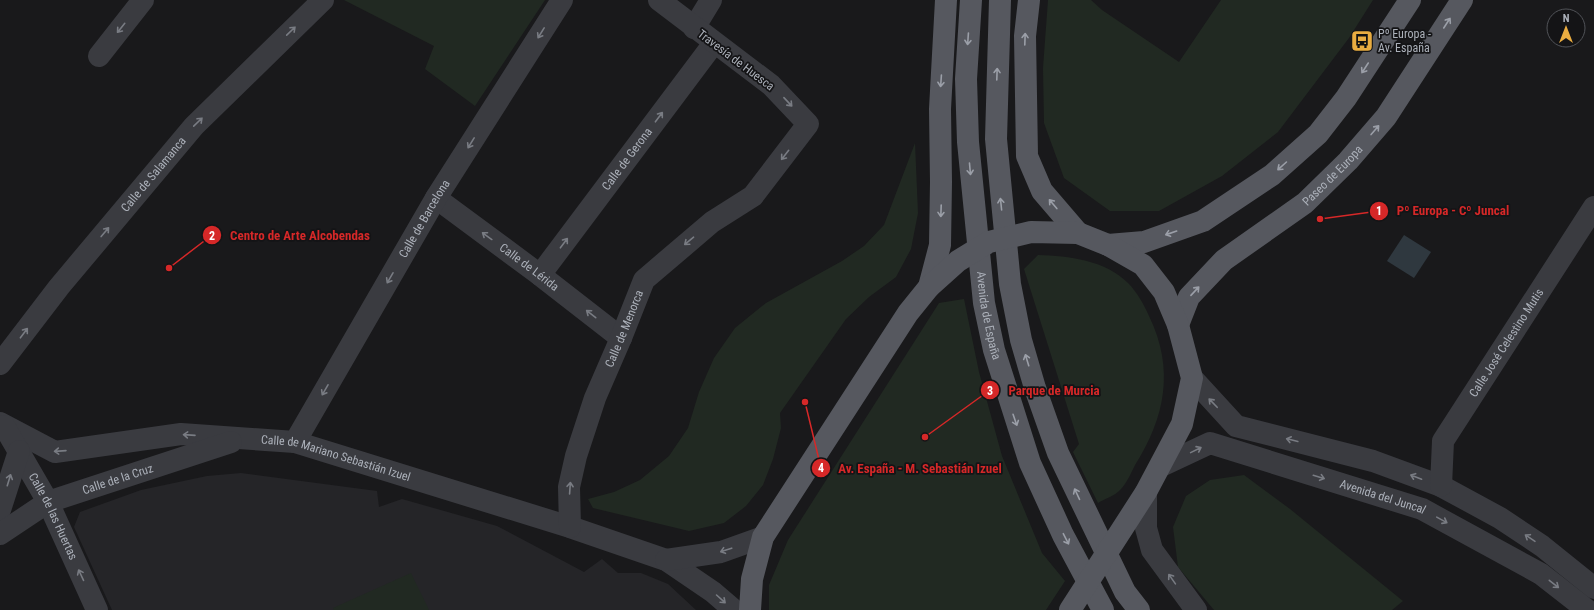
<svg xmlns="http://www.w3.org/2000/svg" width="1594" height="610" viewBox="0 0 1594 610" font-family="'Roboto Condensed',sans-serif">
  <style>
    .built { fill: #252528 }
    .green { fill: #212922 }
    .water { fill: #2f383f }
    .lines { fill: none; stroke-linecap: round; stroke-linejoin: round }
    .minor { stroke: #3a3b40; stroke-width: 22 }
    .major { stroke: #56585f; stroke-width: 22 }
    .oneway { stroke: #9b9fa8 }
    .oneway2 { stroke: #797c83 }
    .labels { text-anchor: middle; stroke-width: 3.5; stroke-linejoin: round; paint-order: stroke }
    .poi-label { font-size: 12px; fill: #acb1ba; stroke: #141416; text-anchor: start }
    .street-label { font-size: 12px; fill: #acb1ba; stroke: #141416 }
    .leader { fill: none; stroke: #d62828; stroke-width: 1.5 }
    .callout-dot { fill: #d62828; stroke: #141416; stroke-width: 1.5 }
    .mark-label { font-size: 12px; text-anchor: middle; font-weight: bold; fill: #fff }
    .callout-label { font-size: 13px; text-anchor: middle; font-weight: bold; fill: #d62828; stroke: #141416; stroke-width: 3.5; stroke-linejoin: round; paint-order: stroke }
  </style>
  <rect width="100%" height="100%" fill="#19191b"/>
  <path class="built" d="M241,473L377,491L379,507L402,499L497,526L584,572L602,559L618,573H641L668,584L696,610H112L74,527L80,512L141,490L207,476Z"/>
  <g class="green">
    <path d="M344,0H545L475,106L425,69L434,46Z"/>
    <path d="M1048,0H1091L1102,10L1179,62L1221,0H1373L1349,38L1278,132L1222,176L1159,211H1110L1064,178L1044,123L1043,68Z"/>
    <path d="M915,143L918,213L911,249L896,277L869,297L846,319L780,413L781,428L773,459L763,485L746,506L724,523L689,531L593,508L588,499L614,492L640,480L669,456L688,428L699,392L714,358L735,328L766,303L842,261L864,246L884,225Z"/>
    <path d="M1038,255C1069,256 1105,260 1128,283C1137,292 1144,305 1149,316C1175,369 1165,418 1135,465C1131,473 1126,485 1119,491C1114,496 1104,499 1098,503L1073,452L1079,444L1024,269Z"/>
    <path d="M964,299L979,372L1002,456L1042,553L1065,581L1046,610H769V585L788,540L939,303Z"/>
    <path d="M1244,475L1290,509L1403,601L1392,610H1214L1178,567L1173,527L1186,496L1210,480Z"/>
    <path d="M411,573L429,610H334L333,608Z"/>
  </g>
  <path class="water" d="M1404,235L1431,252L1414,278L1387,261Z"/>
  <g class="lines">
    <g class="minor">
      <path d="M694,28L711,0"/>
      <path d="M99,56L143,0"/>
      <path id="s1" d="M436,198L540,275L621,338"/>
      <path id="s2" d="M540,275L714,43"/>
      <path id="s3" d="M0,364L59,287L194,126L323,0"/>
      <path d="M1192,378L1236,426L1373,461L1441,486L1500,518L1542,546L1594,588"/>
      <path id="s4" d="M0,423L55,452L181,434L295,442L570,527L666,560L713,592L734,610"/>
      <path id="s5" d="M4,426L48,502L97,610"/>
      <path id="s6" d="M295,442L436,198L562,0"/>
      <path id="s7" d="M1161,466L1210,443L1422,509L1541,574L1587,610"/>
      <path id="s8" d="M1441,486L1443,441L1594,207"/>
      <path d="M1146,492V528L1152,550L1196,610"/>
      <path d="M0,510L19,451"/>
      <path id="s9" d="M570,527L569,487L576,456L595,398L621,338L644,280L712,222L753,196L808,124L771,85L659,0"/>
      <path id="s10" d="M0,534L48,502L231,442"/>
      <path d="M666,560L721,552L763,537"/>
    </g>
    <g class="major">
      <path id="s11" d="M971,0L966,79L968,142L984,303L994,350L1030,463L1063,535L1103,610"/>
      <path d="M1000,0L996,139L1010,284L1021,340L1035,388L1058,453L1125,592L1139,610"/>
      <path d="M1029,0L1025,36L1027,156L1042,191L1078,233"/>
      <path d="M1108,245L1144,242L1203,221L1272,175L1318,134L1346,98L1410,0"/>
      <path d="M929,287L940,245L941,182L940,109L946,0"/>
      <path id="s12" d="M1178,325L1189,297L1224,260L1305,203L1348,161L1386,117L1462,0"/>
      <path d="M750,610L752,579L763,537L908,313L929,287L958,261L989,242L1031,232L1078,233L1108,245L1143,265L1164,292L1178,325L1192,378L1182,424L1146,492L1070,610"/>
    </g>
  </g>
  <defs><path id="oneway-shaft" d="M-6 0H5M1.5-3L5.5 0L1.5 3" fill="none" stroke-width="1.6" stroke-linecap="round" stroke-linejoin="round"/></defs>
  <g class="oneway">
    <use href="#oneway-shaft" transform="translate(1447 23) rotate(-57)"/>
    <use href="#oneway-shaft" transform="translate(968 39) rotate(94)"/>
    <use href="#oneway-shaft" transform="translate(1025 39) rotate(-88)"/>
    <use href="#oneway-shaft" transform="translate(1365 68) rotate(123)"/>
    <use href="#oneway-shaft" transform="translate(997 74) rotate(-88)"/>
    <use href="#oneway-shaft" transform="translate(941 81) rotate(94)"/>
    <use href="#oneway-shaft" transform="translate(1375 130) rotate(-49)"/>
    <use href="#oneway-shaft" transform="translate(1282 166) rotate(138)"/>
    <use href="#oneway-shaft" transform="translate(970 169) rotate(85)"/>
    <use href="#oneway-shaft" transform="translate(1001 204) rotate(-96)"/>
    <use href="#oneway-shaft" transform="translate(1053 204) rotate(-130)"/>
    <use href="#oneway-shaft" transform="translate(941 211) rotate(92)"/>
    <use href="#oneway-shaft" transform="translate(1171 233) rotate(161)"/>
    <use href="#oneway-shaft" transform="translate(1195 291) rotate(-47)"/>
    <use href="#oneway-shaft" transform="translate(1027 360) rotate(-107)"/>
    <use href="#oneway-shaft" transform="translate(1015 420) rotate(71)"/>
    <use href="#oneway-shaft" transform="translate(1077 494) rotate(-115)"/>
    <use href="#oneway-shaft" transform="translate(1066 539) rotate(63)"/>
  </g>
  <g class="oneway2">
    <use href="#oneway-shaft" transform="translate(121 28) rotate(129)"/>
    <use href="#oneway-shaft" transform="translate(291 31) rotate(-44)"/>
    <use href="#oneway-shaft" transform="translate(541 33) rotate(122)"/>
    <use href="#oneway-shaft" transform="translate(788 102) rotate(47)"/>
    <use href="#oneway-shaft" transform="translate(659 117) rotate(-53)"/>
    <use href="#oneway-shaft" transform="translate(198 122) rotate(-44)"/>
    <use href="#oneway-shaft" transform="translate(471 143) rotate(122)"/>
    <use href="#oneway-shaft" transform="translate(785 155) rotate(128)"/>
    <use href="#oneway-shaft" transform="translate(105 232) rotate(-50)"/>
    <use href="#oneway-shaft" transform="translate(487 236) rotate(-144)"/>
    <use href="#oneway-shaft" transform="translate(689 241) rotate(140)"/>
    <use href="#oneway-shaft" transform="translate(564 243) rotate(-53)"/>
    <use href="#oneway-shaft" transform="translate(390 278) rotate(120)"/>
    <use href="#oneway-shaft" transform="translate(591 314) rotate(-142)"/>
    <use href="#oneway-shaft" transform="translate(24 333) rotate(-53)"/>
    <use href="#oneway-shaft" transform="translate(325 390) rotate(120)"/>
    <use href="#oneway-shaft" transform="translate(1213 403) rotate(-134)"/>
    <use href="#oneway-shaft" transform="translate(189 435) rotate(-176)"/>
    <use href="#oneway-shaft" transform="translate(1292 440) rotate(-166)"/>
    <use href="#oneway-shaft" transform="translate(1196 450) rotate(-26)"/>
    <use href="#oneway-shaft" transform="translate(60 451) rotate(176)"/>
    <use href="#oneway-shaft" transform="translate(1319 477) rotate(17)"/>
    <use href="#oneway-shaft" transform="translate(1416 477) rotate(-159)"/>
    <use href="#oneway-shaft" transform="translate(9 480) rotate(-73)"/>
    <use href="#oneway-shaft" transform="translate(570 488) rotate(-86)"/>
    <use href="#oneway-shaft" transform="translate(1442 520) rotate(29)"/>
    <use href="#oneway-shaft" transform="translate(1530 538) rotate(-146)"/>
    <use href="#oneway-shaft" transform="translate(726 550) rotate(162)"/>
    <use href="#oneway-shaft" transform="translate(81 575) rotate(-115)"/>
    <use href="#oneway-shaft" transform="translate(1172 579) rotate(-125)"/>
    <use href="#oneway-shaft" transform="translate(1554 584) rotate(38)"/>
    <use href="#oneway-shaft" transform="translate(721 599) rotate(42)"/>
  </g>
  <defs>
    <g id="bus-square" transform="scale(1.15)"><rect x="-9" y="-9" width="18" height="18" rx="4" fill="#eaad41" stroke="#141416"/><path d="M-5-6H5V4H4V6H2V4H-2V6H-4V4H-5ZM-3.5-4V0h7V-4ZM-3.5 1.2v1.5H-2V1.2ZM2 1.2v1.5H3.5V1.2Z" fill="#111"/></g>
  </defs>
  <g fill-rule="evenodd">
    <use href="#bus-square" x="1362" y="41"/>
  </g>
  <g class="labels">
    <g class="poi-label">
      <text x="1378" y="38">Pº Europa -<tspan x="1378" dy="14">Av. España</tspan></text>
    </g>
    <g class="street-label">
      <text transform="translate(736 60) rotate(37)" y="4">Travesía de Huesca</text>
      <text dy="4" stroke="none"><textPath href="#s2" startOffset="145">Calle de Gerona</textPath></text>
      <text dy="4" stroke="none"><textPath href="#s3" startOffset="244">Calle de Salamanca</textPath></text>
      <text dy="4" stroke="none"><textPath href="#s12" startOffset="219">Paseo de Europa</textPath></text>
      <text dy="4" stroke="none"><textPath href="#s6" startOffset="258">Calle de Barcelona</textPath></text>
      <text dy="4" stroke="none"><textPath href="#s1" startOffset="116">Calle de Lérida</textPath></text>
      <text dy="4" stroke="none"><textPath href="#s11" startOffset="317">Avenida de España</textPath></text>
      <text dy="4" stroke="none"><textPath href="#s9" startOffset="208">Calle de Menorca</textPath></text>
      <text dy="4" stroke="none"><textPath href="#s8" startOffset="162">Calle José Celestino Mutis</textPath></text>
      <text dy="4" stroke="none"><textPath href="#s4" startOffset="347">Calle de Mariano Sebastián Izuel</textPath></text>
      <text dy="4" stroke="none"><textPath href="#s10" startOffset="131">Calle de la Cruz</textPath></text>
      <text dy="4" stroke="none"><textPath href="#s7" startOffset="235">Avenida del Juncal</textPath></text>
      <text dy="4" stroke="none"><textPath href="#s5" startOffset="103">Calle de las Huertas</textPath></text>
    </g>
  </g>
  <path class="leader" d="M1320 219L1379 211M169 268L212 235M925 437L990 390M805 402L821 468"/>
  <g class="callout-dot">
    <circle cx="1320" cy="219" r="4"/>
    <circle cx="169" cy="268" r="4"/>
    <circle cx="925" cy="437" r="4"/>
    <circle cx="805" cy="402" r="4"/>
    <circle cx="1379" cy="211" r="10"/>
    <circle cx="212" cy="235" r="10"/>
    <circle cx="990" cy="390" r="10"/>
    <circle cx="821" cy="468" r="10"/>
  </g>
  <g class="mark-label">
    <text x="1379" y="215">1</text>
    <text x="212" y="240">2</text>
    <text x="990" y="395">3</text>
    <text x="821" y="472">4</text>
  </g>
  <g class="callout-label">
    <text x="1453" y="215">Pº Europa - Cº Juncal</text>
    <text x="300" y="240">Centro de Arte Alcobendas</text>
    <text x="1054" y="395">Parque de Murcia</text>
    <text x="920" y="473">Av. España - M. Sebastián Izuel</text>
  </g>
  <g transform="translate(1566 28)"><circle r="19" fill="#141416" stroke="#515358"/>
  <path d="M0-3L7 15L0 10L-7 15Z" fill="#eaad41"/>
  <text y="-6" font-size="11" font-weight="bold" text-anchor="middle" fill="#acb1ba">N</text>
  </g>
</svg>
